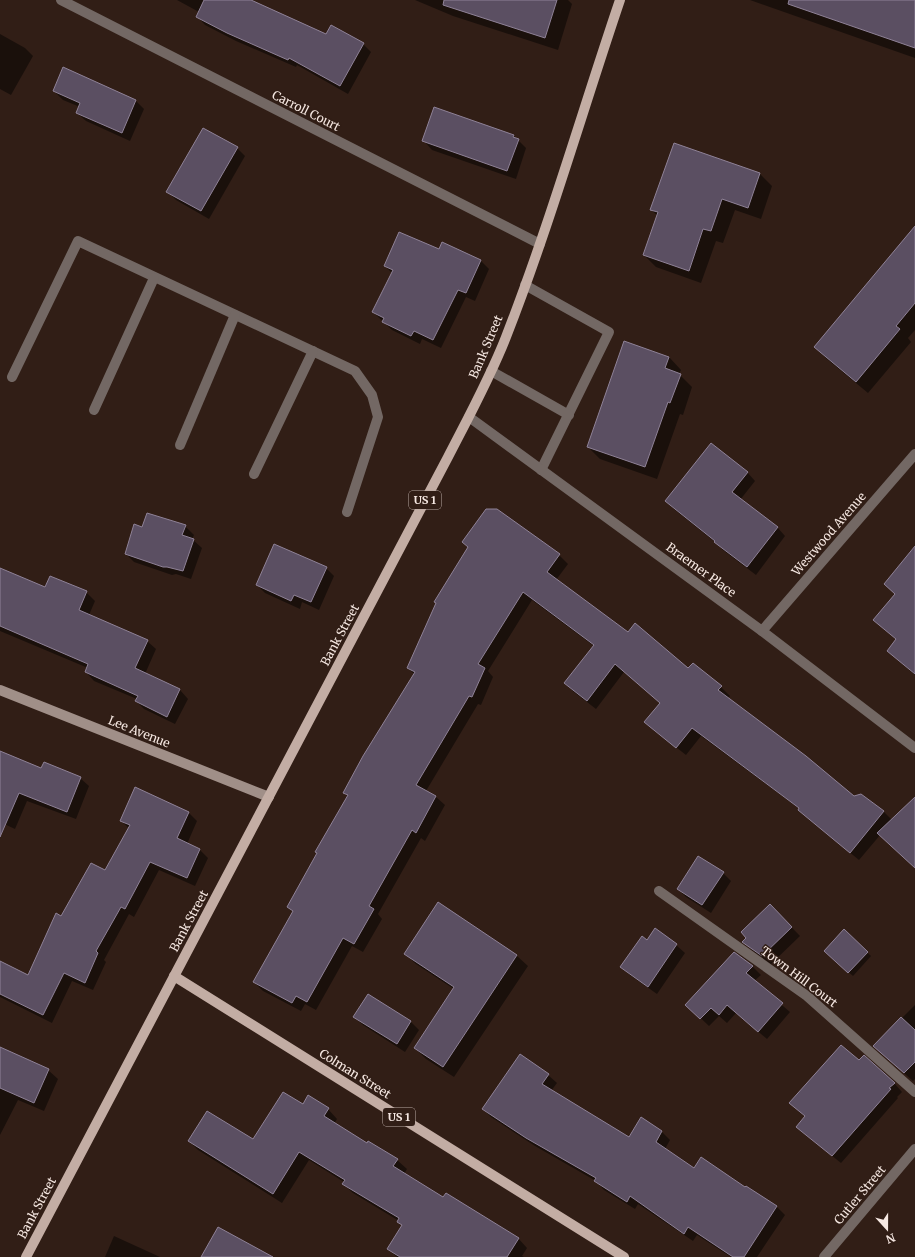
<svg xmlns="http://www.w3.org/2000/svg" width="915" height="1257" viewBox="0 0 915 1257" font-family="Merriweather,serif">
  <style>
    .shadow { fill: #0007 }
    .building { fill: #5b4f62; stroke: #8f8297 }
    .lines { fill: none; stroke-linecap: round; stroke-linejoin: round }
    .service { stroke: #736864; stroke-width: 10 }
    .minor { stroke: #736864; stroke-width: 10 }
    .secondary { stroke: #a08f88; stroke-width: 10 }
    .primary { stroke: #c3ada4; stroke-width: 10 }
    .labels { text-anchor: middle; stroke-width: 3; stroke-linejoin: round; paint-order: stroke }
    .shield { fill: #311e16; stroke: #bbaba5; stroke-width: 1 }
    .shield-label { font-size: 11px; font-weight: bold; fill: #f6e8e2 }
    .street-label { font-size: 12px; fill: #f6e8e2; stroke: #311e16 }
  </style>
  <rect width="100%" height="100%" fill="#311e16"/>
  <g class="shadow">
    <path d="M177,0H251L326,35L363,44L371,52L348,94L297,65L296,67L236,41L205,25L197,16L199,12Z"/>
    <path d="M415,0H568L572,4L558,50L453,16Z"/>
    <path d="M750,0H915V58Z"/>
    <path d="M0,34L25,48L33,56L11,95L0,89Z"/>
    <path d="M64,69L136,101L144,109L130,141L86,121L77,113L80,107L63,100L54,91Z"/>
    <path d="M514,136L526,148L516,179L432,150L424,141Z"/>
    <path d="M675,144L760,174L772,186L761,219L735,210L723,243L716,241L701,283L656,267L644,255L658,216L651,210Z"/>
    <path d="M237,148L245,156L209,219L176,200L168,192Z"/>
    <path d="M915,228V330L908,338L911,342L868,393L827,359L815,347Z"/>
    <path d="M439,251L481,261L489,269L475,301L466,297L441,348L422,339L420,344L392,330L373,312L392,273L385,266Z"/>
    <path d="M669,357L681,370L679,374L692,387L683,415L680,414L657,479L600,459L588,447Z"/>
    <path d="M747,472L755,481L740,500L777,527L785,536L756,575L723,550L715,542L674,509L666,501Z"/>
    <path d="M497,510L559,555L568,564L556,580L628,633L688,670L693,664L721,687L730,696L728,698L854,797L861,795L884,812L892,820L915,798V867L881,834L859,860L808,818L800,809L701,736L686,755L654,730L661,703L624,672L596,709L574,692L565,683L594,646L532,600L488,671L493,677L481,705L478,704L426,791L436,797L445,805L425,841L421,838L378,914L382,919L363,952L352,946L316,1010L305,1004L301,1011L263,991L254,982L293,912L288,907L348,797L344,792L415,675L408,668L469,548L463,542Z"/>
    <path d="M185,526L194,535L192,539L202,548L191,579L176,574L172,575L134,562L126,554L142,528Z"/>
    <path d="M915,551V675L888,651L897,640L874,620L896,594Z"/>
    <path d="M326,568L334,576L319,610L302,602L300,609L265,593L257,585Z"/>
    <path d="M0,569L46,588L86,592L95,601L89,615L147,641L156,649L145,674L180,690L188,699L175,724L144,709L136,701L137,699L94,681L86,672L88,668L0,631Z"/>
    <path d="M0,752L42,770L80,778L89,786L76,819L27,801L15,829L0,822Z"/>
    <path d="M188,812L197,821L187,844L199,849L208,858L195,886L159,870L134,917L129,914L104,960L106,962L93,990L72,981L52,1023L0,997V962L29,976L62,917L105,872L130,829L121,821Z"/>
    <path d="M723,873L731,881L711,913L686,897L678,889Z"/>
    <path d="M438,903L517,956L528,966L454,1077L426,1059L415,1048L454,989L416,964L405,954Z"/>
    <path d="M770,905L800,936L771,964L752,950L744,942Z"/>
    <path d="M655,930L676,945L685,953L657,994L630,975L621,967L647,941Z"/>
    <path d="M844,931L871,956L853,976L829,955Z"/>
    <path d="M752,966L761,975L754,981L790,1012L767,1039L736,1013L727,1023L719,1016L709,1026L687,1005Z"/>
    <path d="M915,1005V1079L913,1081L874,1046Z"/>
    <path d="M354,1017L411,1022L419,1030L405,1052L363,1025Z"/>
    <path d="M0,1048L48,1070L58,1079L44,1111L18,1100L0,1135Z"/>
    <path d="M859,1062L894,1083L902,1092L897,1097L898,1098L841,1163L806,1135V1117L790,1103Z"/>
    <path d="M548,1075L557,1083L551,1091L629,1138L641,1119L662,1132L670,1140L665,1149L694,1169L745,1188L746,1187L777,1207L785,1215L757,1257H731L697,1235L693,1241L638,1204L635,1209L604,1190L596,1181L535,1146L491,1117L483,1109Z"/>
    <path d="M303,1106L328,1109L337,1119L334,1124L367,1145L397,1160L407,1169L404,1174L444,1199L518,1238L527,1248L522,1256L524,1257H397L388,1249L403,1226L399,1221L353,1193L343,1184L344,1182L309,1160L282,1203L198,1150L189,1141L253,1140Z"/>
    <path d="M114,1236L160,1257H105Z"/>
  </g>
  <g class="building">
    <path d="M204,0H251L326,34L331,25L364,43L340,86L289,58L288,60L227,33L196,17Z"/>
    <path d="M444,0H557L545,38L443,5Z"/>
    <path d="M789,0H915V48L788,4Z"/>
    <path d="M63,67L136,100L122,133L76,113L80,103L53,91Z"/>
    <path d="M434,107L514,135L513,137L519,139L507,171L422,141Z"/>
    <path d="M203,128L238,147L201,211L166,192Z"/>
    <path d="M674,143L760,173L748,208L722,199L711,231L703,229L689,271L643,255L658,212L650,210Z"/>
    <path d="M915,226V303L896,326L900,329L856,382L814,347Z"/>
    <path d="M399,232L439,249L442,242L481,260L466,293L458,290L433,340L414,331L411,336L382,322L384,318L372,312L393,270L384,266Z"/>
    <path d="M624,341L669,357L665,368L681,374L670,403L668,402L645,467L587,447Z"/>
    <path d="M711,443L748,472L732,492L778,527L747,567L714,542L715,541L665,501Z"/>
    <path d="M486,509H497L560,554L547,572L628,632L635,623L688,668L693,663L722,686L718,690L806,756L854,796L861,794L884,811L850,853L798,810L799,808L692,728L676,748L644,722L660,703L615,664L587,701L564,683L594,645L523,592L478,664L485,668L472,697L469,696L416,785L436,796L416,833L412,830L369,906L374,909L354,944L343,938L307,1002L296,996L292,1003L253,982L293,911L287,907L317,853L315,852L348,795L343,793L363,756L415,672L407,668L436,603L434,602L468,547L462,542Z"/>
    <path d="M147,513L186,525L182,535L194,539L183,571L167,567H163L125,554L134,524L142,527Z"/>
    <path d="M274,544L327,567L311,602L294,595L291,601L256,585Z"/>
    <path d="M915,546V674L887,651L896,639L873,620L895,594L884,584Z"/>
    <path d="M0,568L45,587L50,576L87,591L79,610L148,640L135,668L180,689L167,717L135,701L138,696L85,672L88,664L0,626Z"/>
    <path d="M0,751L41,768L44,762L81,777L67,812L19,793L0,837Z"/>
    <path d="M135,787L189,812L177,838L200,849L187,878L150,862L125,909L121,907L96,951L98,953L85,983L64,973L43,1015L0,994V961L28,975L56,913L61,916L91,863L105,870L130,825L120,821Z"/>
    <path d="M915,797V868L877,833Z"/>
    <path d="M698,856L724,872L702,905L677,889Z"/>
    <path d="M438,902L517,955L443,1067L414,1048L454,987L404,954Z"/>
    <path d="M770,904L792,927L762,956L742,942L746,938L741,932Z"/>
    <path d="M655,928L677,944L648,987L620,967L642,936L647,940Z"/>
    <path d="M844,929L868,952L848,973L824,951Z"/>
    <path d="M734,952L753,966L746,973L783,1003L758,1032L727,1005L719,1015L711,1008L700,1019L685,1005Z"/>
    <path d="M368,994L411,1021L397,1044L353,1017Z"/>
    <path d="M901,1017L915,1030V1062L904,1073L873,1046Z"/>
    <path d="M841,1045L859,1060L864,1055L895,1083L889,1088L891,1089L832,1156L796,1127L805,1116L789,1103Z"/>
    <path d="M0,1047L49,1069L34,1103L0,1088Z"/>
    <path d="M520,1054L549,1074L542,1084L629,1137L641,1117L662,1131L656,1142L694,1168L701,1157L745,1187L746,1186L777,1206L744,1257H733L688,1227L684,1234L630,1196L627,1202L594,1181L596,1178L526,1138L482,1109Z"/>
    <path d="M283,1092L303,1104L308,1095L329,1108L324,1116L367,1143L368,1141L398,1159L393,1166L443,1197L446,1193L519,1238L507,1257H400L387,1249L402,1225L397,1222L399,1218L342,1184L345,1180L299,1152L273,1194L188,1141L207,1111L253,1139Z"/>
    <path d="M218,1227L273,1257H201Z"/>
  </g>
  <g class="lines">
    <g class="service">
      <path d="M525,285L609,332L541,470"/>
      <path d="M491,371L569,415"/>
      <path d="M12,377L78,241L355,371L372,395L378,417L347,512"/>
      <path d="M94,410L154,278"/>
      <path d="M180,445L235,315"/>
      <path d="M254,474L313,351"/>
    </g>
    <g class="minor">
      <path d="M61,0L540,244"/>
      <path d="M469,417L762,631L915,748"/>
      <path d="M762,631L915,454"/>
      <path d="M659,891L807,996L915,1092"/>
      <path d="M824,1257L915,1149"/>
    </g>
    <path class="secondary" d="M0,690L269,797"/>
    <g class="primary">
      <path d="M174,976L624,1257"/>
      <path d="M26,1257L448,457C468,418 490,378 506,337C549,227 582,112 620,0"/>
    </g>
  </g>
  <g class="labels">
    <g class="shield">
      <rect x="409" y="491" width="32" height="18" rx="3"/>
      <rect x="383" y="1108" width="32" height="18" rx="3"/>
    </g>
    <g class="shield-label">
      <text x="425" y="504">US 1</text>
      <text x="399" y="1121">US 1</text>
    </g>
    <g class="street-label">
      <text transform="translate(306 111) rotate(27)" y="4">Carroll Court</text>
      <text transform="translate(486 347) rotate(-67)" y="4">Bank Street</text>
      <text transform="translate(829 534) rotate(-49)" y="4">Westwood Avenue</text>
      <text transform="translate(701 570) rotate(36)" y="4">Braemer Place</text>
      <text transform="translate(340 635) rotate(-62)" y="4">Bank Street</text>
      <text transform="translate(139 732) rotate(22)" y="4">Lee Avenue</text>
      <text transform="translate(189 921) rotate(-62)" y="4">Bank Street</text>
      <text transform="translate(799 977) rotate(37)" y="4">Town Hill Court</text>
      <text transform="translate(355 1074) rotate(32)" y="4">Colman Street</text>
      <text transform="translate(860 1195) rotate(-50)" y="4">Cutler Street</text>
      <text transform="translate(37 1208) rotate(-62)" y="4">Bank Street</text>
    </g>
  </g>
  <g transform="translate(887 1229) rotate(159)" stroke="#311e16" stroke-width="3" paint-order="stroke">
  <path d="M0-3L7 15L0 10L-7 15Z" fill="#f6e8e2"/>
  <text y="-6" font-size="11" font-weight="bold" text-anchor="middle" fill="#f6e8e2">N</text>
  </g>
</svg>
